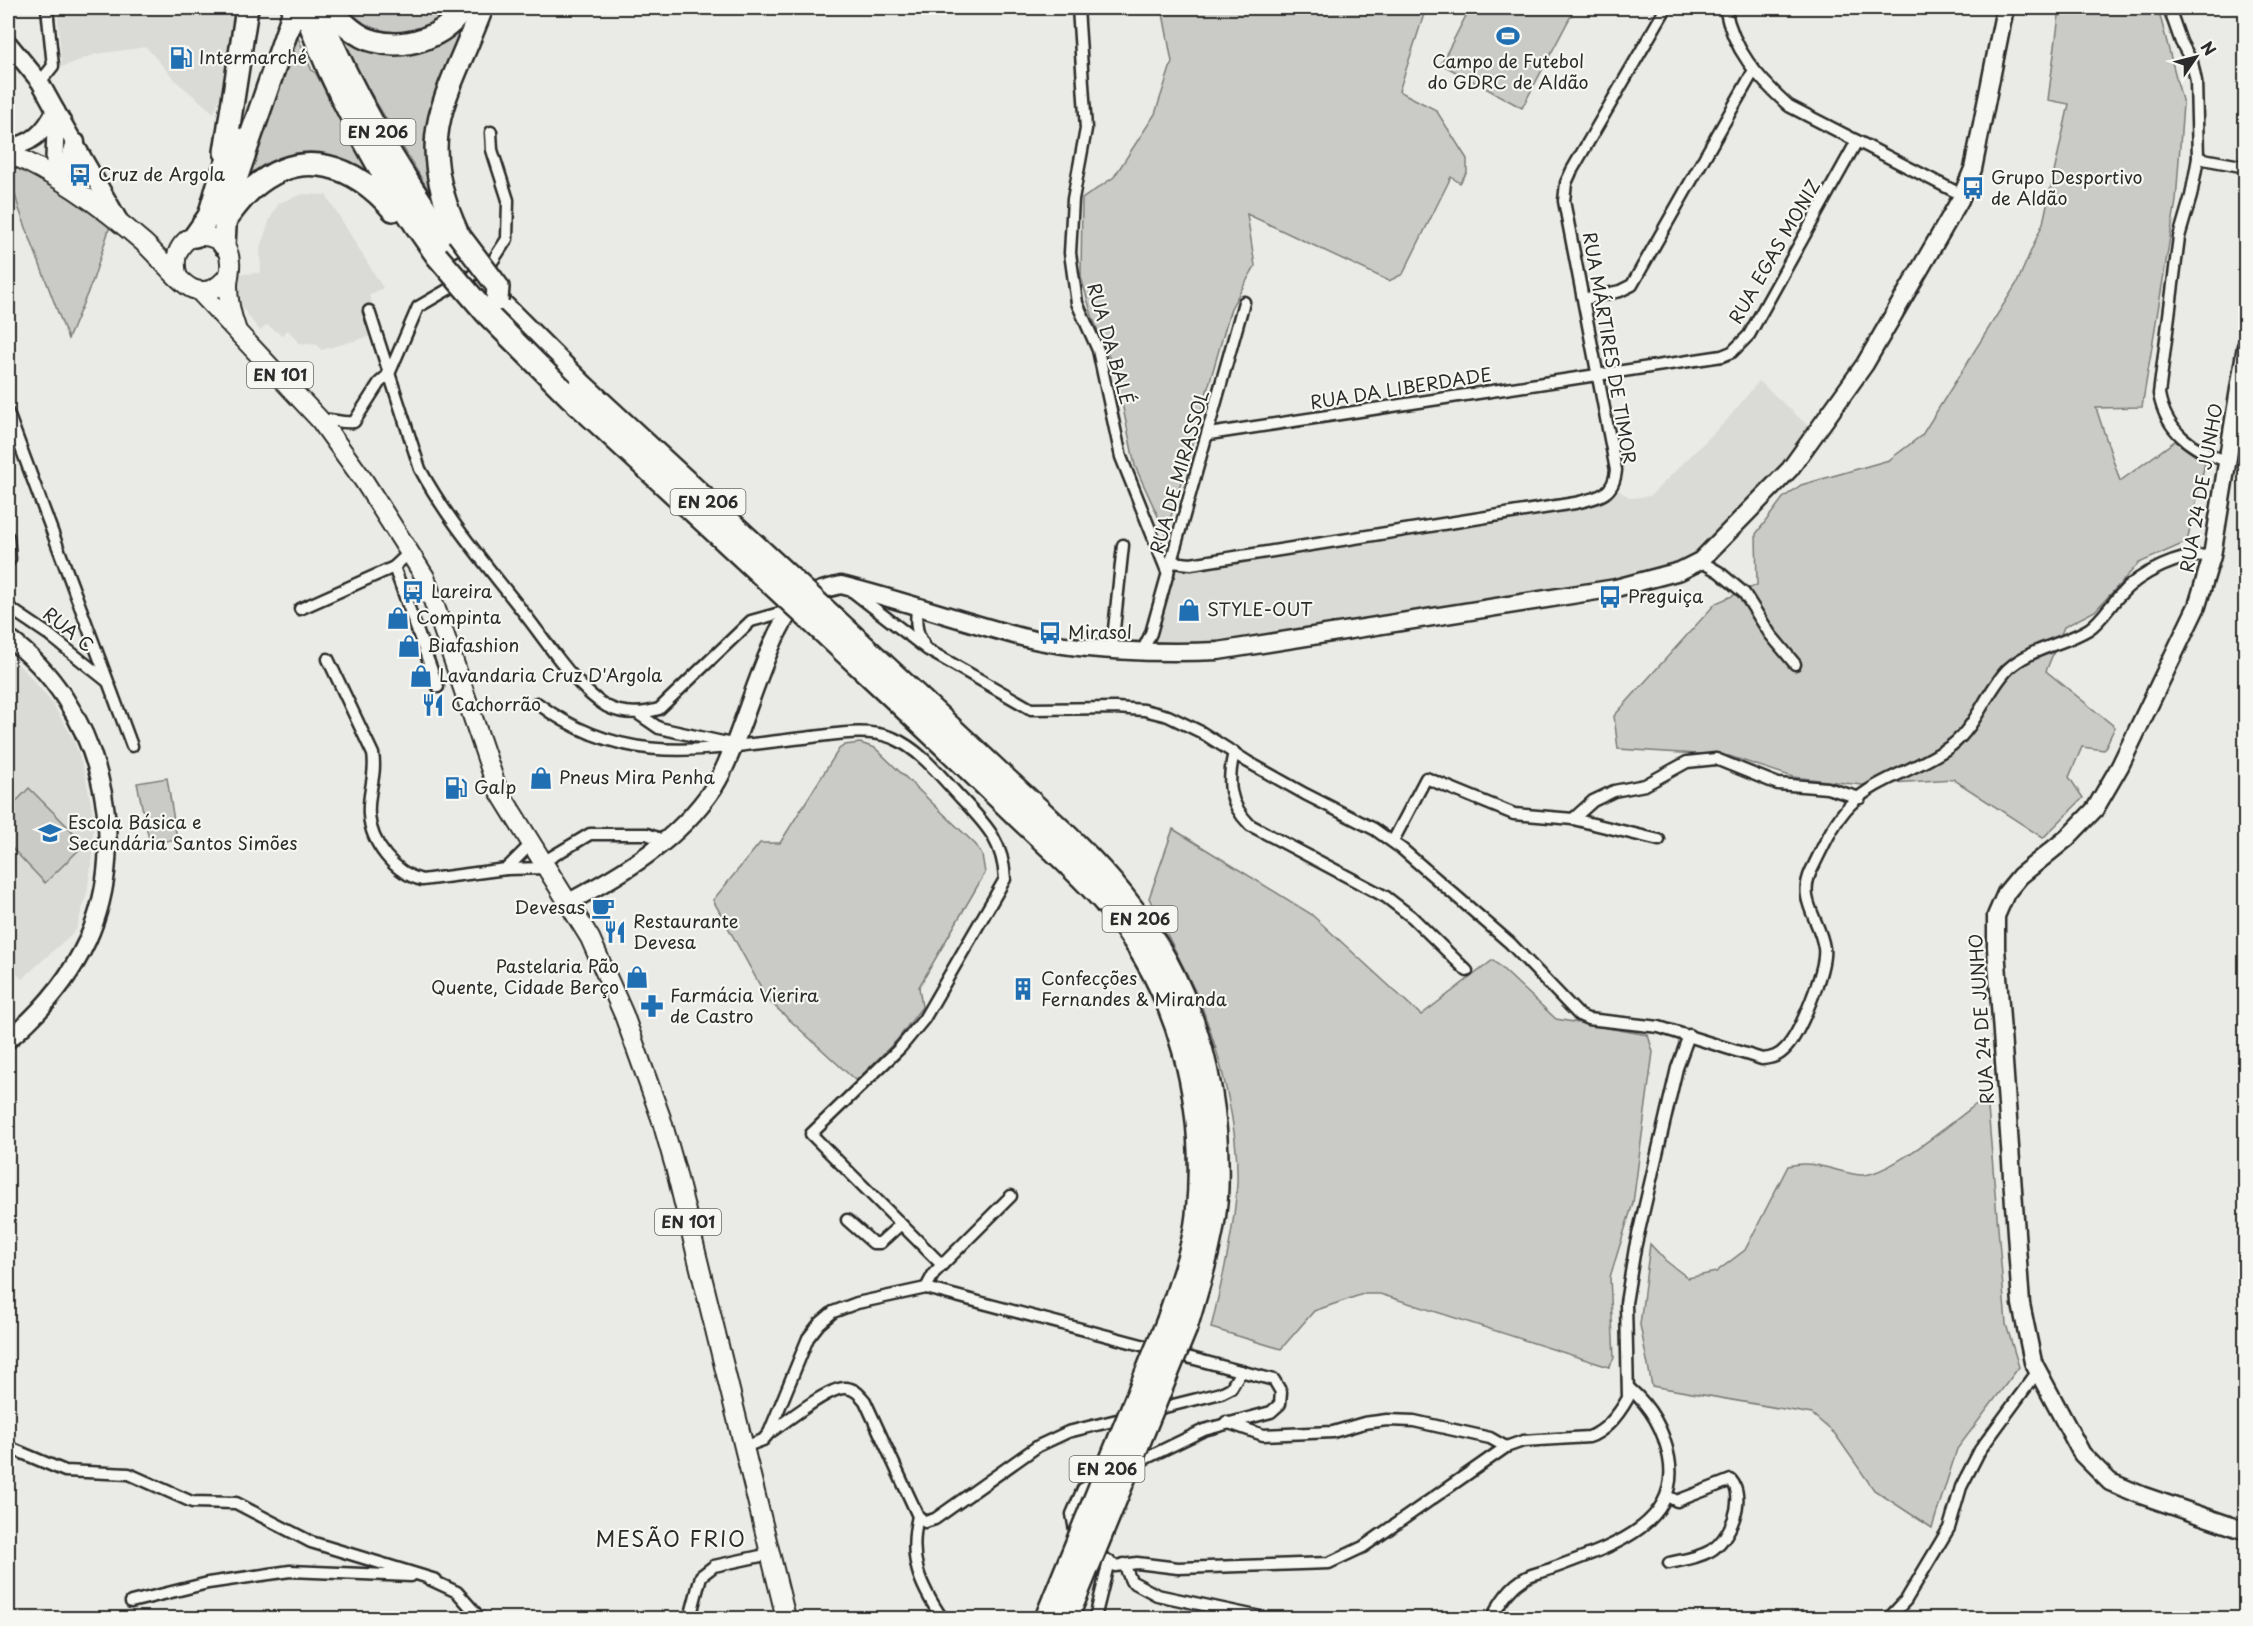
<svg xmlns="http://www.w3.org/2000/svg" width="2253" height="1626" viewBox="0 0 2253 1626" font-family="'Playpen Sans',sans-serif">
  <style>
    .built { fill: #dadad6 }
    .green { fill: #cacac7; stroke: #7a7a79; stroke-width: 1.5 }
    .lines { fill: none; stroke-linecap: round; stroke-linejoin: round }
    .street-casing { stroke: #2b2b2b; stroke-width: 15 }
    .secondary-casing { stroke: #2b2b2b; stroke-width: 21 }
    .primary-casing { stroke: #2b2b2b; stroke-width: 22 }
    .highway-casing { stroke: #2b2b2b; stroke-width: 26 }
    .street { stroke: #f6f6f2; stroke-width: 10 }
    .secondary { stroke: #f6f6f2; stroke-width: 16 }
    .primary { stroke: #f6f6f2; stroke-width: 18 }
    .highway { stroke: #f6f6f2; stroke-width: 21 }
    .highway-bridge-casing { stroke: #2b2b2b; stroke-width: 26; stroke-linecap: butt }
    .highway-bridge { stroke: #f6f6f2; stroke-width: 21 }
    .labels { text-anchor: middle; stroke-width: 4.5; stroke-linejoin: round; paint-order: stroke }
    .shield { fill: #f6f6f2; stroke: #686867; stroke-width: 1.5 }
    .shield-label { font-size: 16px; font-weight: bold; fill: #2b2b2b }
    .poi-label { font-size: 18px; fill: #2b2b2b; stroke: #f6f6f2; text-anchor: start }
    .street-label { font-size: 18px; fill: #2b2b2b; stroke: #f6f6f2 }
    .quarter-label { font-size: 21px; letter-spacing: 1.5px; fill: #2b2b2b; stroke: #f6f6f2 }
  </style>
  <rect width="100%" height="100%" fill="#eaeae6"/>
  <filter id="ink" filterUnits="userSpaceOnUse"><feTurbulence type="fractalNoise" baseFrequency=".0167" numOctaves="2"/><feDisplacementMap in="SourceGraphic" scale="12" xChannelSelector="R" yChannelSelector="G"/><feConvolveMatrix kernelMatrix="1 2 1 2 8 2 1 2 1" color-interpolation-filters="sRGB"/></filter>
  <g filter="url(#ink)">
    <g class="built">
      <path d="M57,8H236L227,89L223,88L214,113L177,82L146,47L96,54L62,67Z"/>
      <path d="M303,194L326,195L383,288L369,295L375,311L365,313L371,336L321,350L318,345L299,343L288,330L282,335L267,325L260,331L241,306L237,274L261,273L260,248L270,219L279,203Z"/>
      <path d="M1759,381L1817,434L1699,562L1662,581L1330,637L1146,651L1176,570L1495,516L1600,502L1619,491L1631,498L1650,496L1726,421Z"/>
      <path d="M8,656L27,673L52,703L73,738L85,774L93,814V853L87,893L76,930L22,979L8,966Z"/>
    </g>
    <g class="green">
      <path d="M343,8H450C417,41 375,44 343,8Z"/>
      <path d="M468,8L435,187L427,188L354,65L333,19L381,51Z"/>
      <path d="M1162,8H1426L1399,91L1436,110L1467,159V172L1460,183L1451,177L1403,274L1389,281L1247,214L1255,266L1231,308L1166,534L1135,466L1116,374L1093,319L1081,277L1082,199L1114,177L1155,114L1172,62Z"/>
      <path d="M1470,8H1575L1522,108L1441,64Z"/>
      <path d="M2060,8H2158L2183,104L2176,201L2142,407L2096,408L2120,481L2175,441L2205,463L2187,542L2139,563L2095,611L2064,627L2046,671L2115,727L2104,750L2082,747L2069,777L2083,798L2043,838L1953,779L1862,785L1793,777L1729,756L1618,749L1614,716L1716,603L1757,585L1756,534L1783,498L1801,485L1889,460L1922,435L2017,283L2043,223L2069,104L2048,100Z"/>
      <path d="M295,30L312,71L315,72L373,178L342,161L244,186Z"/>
      <path d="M14,161L111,223L93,280L68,339L19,209L10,176Z"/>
      <path d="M860,743L875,748L976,845L982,855L985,873L919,987L922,1007L897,1040L856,1081L768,1000L713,900L760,843H780L839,749L845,745Z"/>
      <path d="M167,778L177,839L150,844L137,783Z"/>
      <path d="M29,788L85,844L45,883L8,844V810Z"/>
      <path d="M1173,829L1311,914L1421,1015L1493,960L1556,1019L1648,1035L1653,1052L1633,1203L1610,1277L1614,1358L1609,1367L1380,1294H1363L1314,1311L1281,1349L1211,1328C1222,1280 1234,1233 1237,1184C1239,1129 1221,1057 1201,1005C1186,969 1166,934 1149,898Z"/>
      <path d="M1987,1096L2006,1324L2019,1367L1957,1449L1932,1528L1874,1490L1835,1434L1812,1414L1652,1386L1640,1325L1650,1244L1666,1261L1688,1278L1716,1272L1745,1250L1788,1166C1816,1159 1833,1172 1860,1175C1888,1178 1962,1114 1987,1096Z"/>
    </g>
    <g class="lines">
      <g class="street-casing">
        <g id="street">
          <path d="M1078,8L1086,129L1073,199L1070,253L1077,303L1098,350L1121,457L1168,574"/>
          <path d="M1725,8C1733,50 1758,78 1789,106L1962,195"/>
          <path d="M2169,8L2181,42L2192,62L2196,81L2198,158L2191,196L2179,237L2159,394C2166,432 2192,450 2227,461"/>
          <path d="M40,82L53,66L47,8"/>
          <path d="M2198,158L2246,167"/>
          <path d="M1584,299L1620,291L1632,285L1753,72"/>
          <path d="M369,311L420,469C449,523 490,569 527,617C548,644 577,689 606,706C623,715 642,714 659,709L751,621L791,610"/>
          <path d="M8,413L132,746"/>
          <path d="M320,420C332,418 341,424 354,422L379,383L389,374L418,307L490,265L507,239L508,200L492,150L491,132"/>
          <path d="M1209,434L1722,356L1732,352L1749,335L1857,141"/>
          <path d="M8,537L10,559L8,562"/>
          <path d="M1700,561L1719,572L1744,593L1770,634L1795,664"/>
          <path d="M1171,562L1191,564L1575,503C1597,498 1614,496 1616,470L1564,201L1566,183L1572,170L1666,8"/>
          <path d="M394,567L438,687"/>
          <path d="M852,591L928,650L1031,709L1116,708L1144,710L1168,716L1201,732L1248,762L1305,794L1374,829L1402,849L1510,943L1579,1015L1588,1019L1659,1027L1762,1059C1772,1058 1779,1056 1786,1048C1800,1033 1827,968 1824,948C1820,919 1797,901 1811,871C1822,849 1834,821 1850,805C1878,777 1921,769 1952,745C1977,725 1986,692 2008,669C2030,648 2063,645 2089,629C2101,621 2109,607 2119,596C2139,573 2182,552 2212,556"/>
          <path d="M8,607L48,634L107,681"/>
          <path d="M917,607C916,620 915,631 923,643"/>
          <path d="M300,609L394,567L410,552"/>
          <path d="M1112,648L1123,545"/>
          <path d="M1143,650L1151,633L1244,302"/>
          <path d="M328,659L373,754C377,775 367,794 369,815C371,843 394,873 422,880L506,869L547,868"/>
          <path d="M537,703C628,771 708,748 812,737C838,734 868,728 893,738C921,750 941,777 961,798C986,825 1003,841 1005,879L924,1019L900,1048L811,1134L942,1265"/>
          <path d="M640,715L659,728L727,743"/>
          <path d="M1234,752C1227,782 1228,803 1250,825L1386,897L1412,917L1467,971"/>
          <path d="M1573,819L1593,801L1614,791L1645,785L1687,762L1716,759L1778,784L1827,788L1860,798"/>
          <path d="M1393,841L1426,778L1514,814L1573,819L1659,840"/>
          <path d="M543,862L590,834H647L665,841"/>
          <path d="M506,869L531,844"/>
          <path d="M847,1220L873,1243H880L901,1224"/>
          <path d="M926,1288L934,1273L1011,1196"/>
          <path d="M1153,1410L1221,1393L1231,1388L1241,1371"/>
          <path d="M1226,1422L1263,1435L1333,1432L1364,1423L1387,1420L1414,1421L1490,1438L1506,1447"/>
          <path d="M769,1433C785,1423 829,1386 846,1388C855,1389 859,1394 865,1401L918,1516L925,1522L935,1519L1038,1446L1068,1432L1129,1417"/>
          <path d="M8,1447L65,1471L129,1474L192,1502L236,1503L311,1542L436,1580"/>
          <path d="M744,1447L763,1440L769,1433L808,1338L819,1324L833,1312L857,1303L926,1288L1274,1380L1281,1392L1280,1404L1271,1412L1204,1430L1132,1465"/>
          <path d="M1667,1496L1677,1501L1731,1480C1747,1498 1730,1540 1710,1551C1698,1558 1683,1560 1669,1563"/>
          <path d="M918,1516C908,1558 919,1584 942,1618"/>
          <path d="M1076,1536L1072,1514L1083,1489L1102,1479"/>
          <path d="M1092,1550L1115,1566L1137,1563L1178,1568L1329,1563L1363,1547L1506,1447L1523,1441L1589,1437C1606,1431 1619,1414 1628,1398L1626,1303L1635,1248L1677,1068L1689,1035"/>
          <path d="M1124,1564L1131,1581L1157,1595L1265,1618"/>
          <path d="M429,1579L457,1592L480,1618"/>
          <path d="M131,1602L208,1583L290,1571L411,1576"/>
          <path d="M690,1618L701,1576L714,1566L770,1554"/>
          <path d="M1095,1618L1109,1561"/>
          <path d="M1492,1618C1500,1602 1510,1586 1527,1577C1534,1573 1544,1572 1553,1568C1604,1549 1682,1527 1669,1458C1664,1430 1650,1406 1629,1388"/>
          <path d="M1889,1618L1906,1600L1949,1528L1961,1487L1980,1450L2038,1371"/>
        </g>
      </g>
      <g class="secondary-casing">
        <g id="secondary">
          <path d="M8,43L40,82L56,111L121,224"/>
          <path d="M8,147C31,145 45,132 55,111"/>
          <path d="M54,176L56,111"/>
          <path d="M54,176L65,168L76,142"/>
          <path d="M2246,346L2212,556L2197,606L2120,766L2095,809L2067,838L2020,876L2006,893L1996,916V948L2021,1304L2033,1362L2082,1454L2110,1482L2141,1495L2246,1531"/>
          <path d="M8,638C98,703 134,839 87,941C69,980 40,1013 8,1040"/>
          <path d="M569,902C624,873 679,840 714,787C743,743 767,622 803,599C815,591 828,588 841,585C901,600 958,620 1018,636C1073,651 1161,654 1218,651L1616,588L1680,571L1700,561L1790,469L1865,364L1960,200L1973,169L2005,8"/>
        </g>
      </g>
      <g class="primary-casing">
        <g id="primary">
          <path d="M8,153C56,174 103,207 143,242C155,252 181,285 193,289C208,295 219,287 228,276"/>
          <path d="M177,274C174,260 176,249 188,239C207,231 229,240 230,262C231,270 228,278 228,286C228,301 231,314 236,328"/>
          <path d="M199,291L320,420L364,481L425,577L497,788L590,938L624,1015L661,1118L675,1167L786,1618"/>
        </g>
      </g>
      <g class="highway-casing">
        <g id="highway">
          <path d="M304,8C336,98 381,178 437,256"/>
          <path d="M330,8C341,21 356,37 374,41C406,50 446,37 463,8"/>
          <path d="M322,19C355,100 401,175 451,246"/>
          <path d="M225,152L247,8"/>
          <path d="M226,219C234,209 243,196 253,188C303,145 355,166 393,210"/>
          <path d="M458,234C412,135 447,100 482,8"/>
          <path d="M195,236L209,216L220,178L237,139"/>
          <path d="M224,245L226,208L295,8"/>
          <path d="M497,300L581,384"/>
          <path d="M835,619C892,672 948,725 1004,777C1045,815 1088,852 1123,896C1190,980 1220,1079 1217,1187C1216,1234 1199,1283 1186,1328"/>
          <path d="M822,631C887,692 953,753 1017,816C1047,845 1080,873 1107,905C1180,990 1208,1104 1197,1215C1193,1251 1179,1286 1168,1320"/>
        </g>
      </g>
      <use href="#street" class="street"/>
      <use href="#secondary" class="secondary"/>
      <use href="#primary" class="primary"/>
      <use href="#highway" class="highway"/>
      <g class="highway-bridge-casing">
        <g id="highway-bridge">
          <path d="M458,234L498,287L497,300"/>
          <path d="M437,256L486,313L570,397L822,631"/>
          <path d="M581,384L835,619"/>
          <path d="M1046,1618L1168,1320"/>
          <path d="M1067,1618L1186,1328"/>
        </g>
      </g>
      <use href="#highway-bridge" class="highway-bridge"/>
    </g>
  </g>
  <defs>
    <g id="stadium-bare" transform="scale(1.8)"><path d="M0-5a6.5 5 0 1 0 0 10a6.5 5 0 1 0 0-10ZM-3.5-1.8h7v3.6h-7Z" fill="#1f6fb2" stroke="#f6f6f2" stroke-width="2.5" paint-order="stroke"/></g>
    <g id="fuel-bare" transform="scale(1.8)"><path d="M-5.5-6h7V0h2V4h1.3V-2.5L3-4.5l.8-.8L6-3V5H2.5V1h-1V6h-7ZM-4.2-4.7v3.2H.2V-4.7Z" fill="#1f6fb2" stroke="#f6f6f2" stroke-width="2.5" paint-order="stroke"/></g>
    <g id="bus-bare" transform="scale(1.8)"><path d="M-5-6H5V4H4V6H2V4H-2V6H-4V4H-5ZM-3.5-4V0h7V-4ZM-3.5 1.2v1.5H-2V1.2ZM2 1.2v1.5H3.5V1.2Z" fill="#1f6fb2" stroke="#f6f6f2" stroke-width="2.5" paint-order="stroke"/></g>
    <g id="shop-bare" transform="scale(1.8)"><path d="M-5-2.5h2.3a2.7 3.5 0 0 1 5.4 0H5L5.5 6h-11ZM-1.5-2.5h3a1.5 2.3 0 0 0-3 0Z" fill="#1f6fb2" stroke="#f6f6f2" stroke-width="2.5" paint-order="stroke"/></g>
    <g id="restaurant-bare" transform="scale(1.8)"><path d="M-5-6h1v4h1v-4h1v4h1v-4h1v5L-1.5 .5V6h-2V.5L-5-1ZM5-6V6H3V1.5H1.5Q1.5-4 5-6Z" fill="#1f6fb2" stroke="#f6f6f2" stroke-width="2.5" paint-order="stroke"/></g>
    <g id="school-bare" transform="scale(1.8)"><path d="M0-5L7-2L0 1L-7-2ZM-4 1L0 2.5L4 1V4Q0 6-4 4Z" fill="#1f6fb2" stroke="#f6f6f2" stroke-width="2.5" paint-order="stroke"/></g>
    <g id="cafe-bare" transform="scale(1.8)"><path d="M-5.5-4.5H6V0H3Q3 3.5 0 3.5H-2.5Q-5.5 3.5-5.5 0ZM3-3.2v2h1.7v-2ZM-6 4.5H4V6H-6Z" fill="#1f6fb2" stroke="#f6f6f2" stroke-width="2.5" paint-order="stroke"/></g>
    <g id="building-bare" transform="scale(1.8)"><path d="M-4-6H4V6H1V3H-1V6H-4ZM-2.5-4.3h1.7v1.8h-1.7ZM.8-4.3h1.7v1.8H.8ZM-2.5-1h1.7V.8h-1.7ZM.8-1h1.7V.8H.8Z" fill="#1f6fb2" stroke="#f6f6f2" stroke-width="2.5" paint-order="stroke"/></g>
    <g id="pharmacy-bare" transform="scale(1.8)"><path d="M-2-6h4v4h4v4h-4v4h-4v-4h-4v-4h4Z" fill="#1f6fb2" stroke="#f6f6f2" stroke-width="2.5" paint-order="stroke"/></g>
  </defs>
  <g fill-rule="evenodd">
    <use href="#stadium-bare" x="1508" y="36"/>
    <use href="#fuel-bare" x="181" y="58"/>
    <use href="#bus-bare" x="80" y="175"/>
    <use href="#bus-bare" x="1973" y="188"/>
    <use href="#bus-bare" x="413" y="592"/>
    <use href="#bus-bare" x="1610" y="597"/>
    <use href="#shop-bare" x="1189" y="610"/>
    <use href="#shop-bare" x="398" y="618"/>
    <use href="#bus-bare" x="1050" y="633"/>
    <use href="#shop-bare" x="409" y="646"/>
    <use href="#shop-bare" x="421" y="676"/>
    <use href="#restaurant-bare" x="433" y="705"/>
    <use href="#shop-bare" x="541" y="778"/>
    <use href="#fuel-bare" x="456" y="788"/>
    <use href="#school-bare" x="50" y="833"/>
    <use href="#cafe-bare" x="603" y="908"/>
    <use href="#restaurant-bare" x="615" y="932"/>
    <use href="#shop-bare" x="637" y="977"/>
    <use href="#building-bare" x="1023" y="989"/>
    <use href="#pharmacy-bare" x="652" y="1006"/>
  </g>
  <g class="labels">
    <g class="shield">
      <rect x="340.5" y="119" width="75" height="26" rx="4.5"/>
      <rect x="247" y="362" width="66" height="26" rx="4.5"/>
      <rect x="670.5" y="489" width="75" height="26" rx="4.5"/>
      <rect x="1102.5" y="906" width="75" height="26" rx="4.5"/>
      <rect x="655" y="1209" width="66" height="26" rx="4.5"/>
      <rect x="1069.5" y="1456" width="75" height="26" rx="4.5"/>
    </g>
    <g class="shield-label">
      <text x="378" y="138">EN 206</text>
      <text x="280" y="381">EN 101</text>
      <text x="708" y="508">EN 206</text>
      <text x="1140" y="925">EN 206</text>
      <text x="688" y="1228">EN 101</text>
      <text x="1107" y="1475">EN 206</text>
    </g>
    <g class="poi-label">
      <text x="199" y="64">Intermarché</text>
      <text x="1508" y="68" text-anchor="middle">Campo de Futebol<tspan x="1508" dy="21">do GDRC de Aldão</tspan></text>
      <text x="98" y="181">Cruz de Argola</text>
      <text x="1991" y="184">Grupo Desportivo<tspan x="1991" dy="21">de Aldão</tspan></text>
      <text x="431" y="598">Lareira</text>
      <text x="1628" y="603">Preguiça</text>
      <text x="1207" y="616">STYLE-OUT</text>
      <text x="416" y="624">Compinta</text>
      <text x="1068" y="639">Mirasol</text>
      <text x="427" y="652">Biafashion</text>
      <text x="439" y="682">Lavandaria Cruz D'Argola</text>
      <text x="451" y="711">Cachorrão</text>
      <text x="559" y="784">Pneus Mira Penha</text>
      <text x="474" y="794">Galp</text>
      <text x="68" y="829">Escola Básica e<tspan x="68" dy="21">Secundária Santos Simões</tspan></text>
      <text x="585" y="914" text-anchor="end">Devesas</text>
      <text x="633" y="928">Restaurante<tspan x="633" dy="21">Devesa</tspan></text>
      <text x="619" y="973" text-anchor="end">Pastelaria Pão<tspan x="619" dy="21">Quente, Cidade Berço</tspan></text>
      <text x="1041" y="985">Confecções<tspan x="1041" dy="21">Fernandes &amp; Miranda</tspan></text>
      <text x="670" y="1002">Farmácia Vierira<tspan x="670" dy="21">de Castro</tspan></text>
    </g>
    <g class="street-label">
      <text transform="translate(1775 252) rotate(-60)" y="6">RUA EGAS MONIZ</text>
      <text transform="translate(1110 344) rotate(74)" y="6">RUA DA BALÉ</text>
      <text transform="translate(1609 348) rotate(80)" y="6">RUA MÁRTIRES DE TIMOR</text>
      <text transform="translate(1401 389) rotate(-9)" y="6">RUA DA LIBERDADE</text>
      <text transform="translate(1180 472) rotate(-74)" y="6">RUA DE MIRASSOL</text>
      <text transform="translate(2202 488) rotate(-80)" y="6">RUA 24 DE JUNHO</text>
      <text transform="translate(68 630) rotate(39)" y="6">RUA C</text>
      <text transform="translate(1982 1019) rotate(-94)" y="6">RUA 24 DE JUNHO</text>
    </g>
    <g class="quarter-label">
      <text x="671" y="1547">MESÃO FRIO</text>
    </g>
  </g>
  <rect width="2253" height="1626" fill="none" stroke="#f6f6f2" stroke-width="30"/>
  <rect x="15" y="15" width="2223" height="1596" fill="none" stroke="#2b2b2b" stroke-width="2" filter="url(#ink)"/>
  <g transform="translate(2196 57) rotate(55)" stroke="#f6f6f2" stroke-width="4.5" paint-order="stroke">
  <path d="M0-4.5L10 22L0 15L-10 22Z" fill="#2b2b2b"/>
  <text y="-9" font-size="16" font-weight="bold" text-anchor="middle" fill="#2b2b2b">N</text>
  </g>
</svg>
